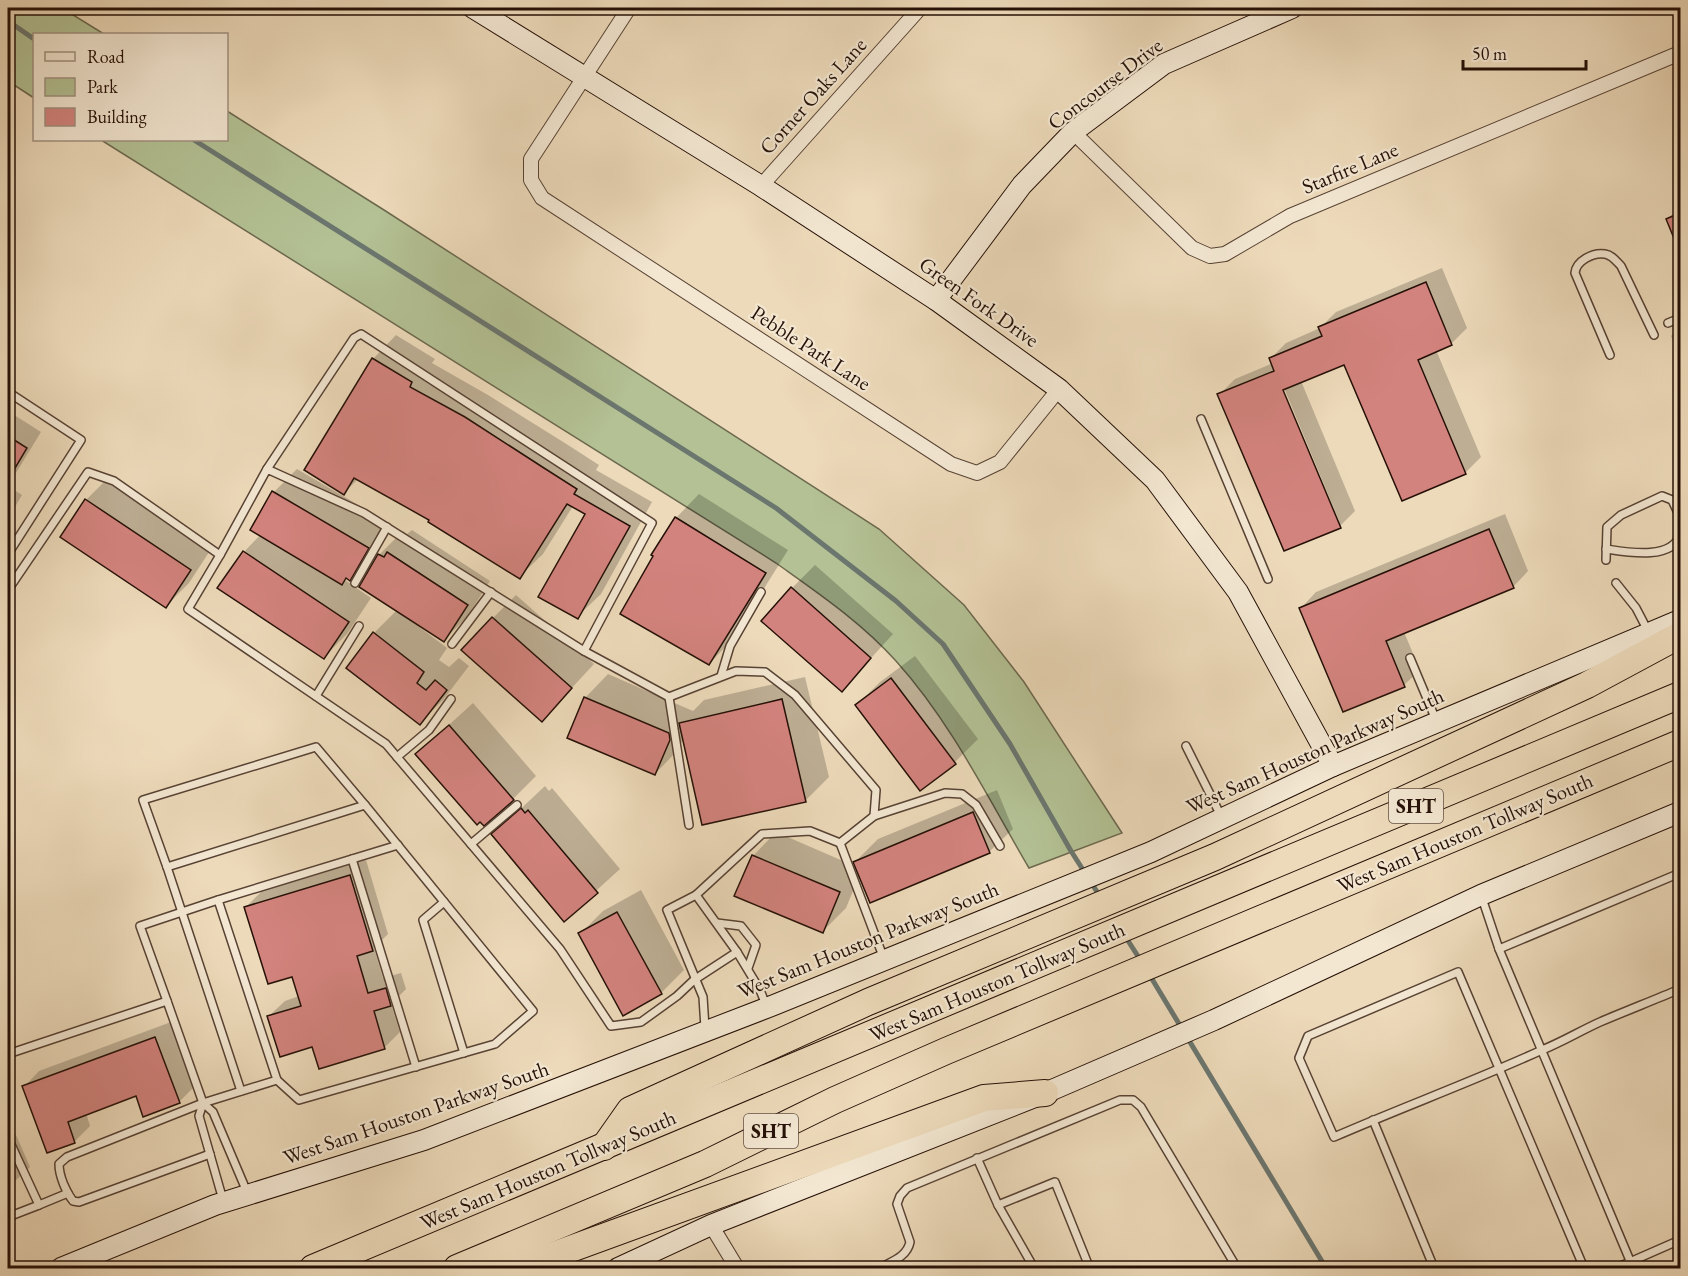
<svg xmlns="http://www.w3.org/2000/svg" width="1688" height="1276" viewBox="0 0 1688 1276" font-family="'EB Garamond',serif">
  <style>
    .green { fill: #b3c194; stroke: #6c684e; stroke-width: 1.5 }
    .shadow { fill: #0003; fill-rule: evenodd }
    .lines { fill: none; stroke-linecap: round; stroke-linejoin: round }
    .stream { stroke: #6b766f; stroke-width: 5 }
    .building { fill: #d3837e; stroke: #251007; stroke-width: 1.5 }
    .lane-casing { stroke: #574234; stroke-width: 10 }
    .street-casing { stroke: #574234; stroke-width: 16 }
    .secondary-casing { stroke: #251007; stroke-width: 22 }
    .highway-casing { stroke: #251007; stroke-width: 28 }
    .lane { stroke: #f3e7d2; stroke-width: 7 }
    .street { stroke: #f3e7d2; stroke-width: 14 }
    .secondary { stroke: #f3e7d2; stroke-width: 20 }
    .highway { stroke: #eddaba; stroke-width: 26 }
    .labels { text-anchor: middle; stroke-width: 4.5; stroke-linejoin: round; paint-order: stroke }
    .shield { fill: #f3e7d2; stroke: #635044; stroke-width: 1.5 }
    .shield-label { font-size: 20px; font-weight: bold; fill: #251007 }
    .street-label { font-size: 21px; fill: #251007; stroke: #f3e7d2 }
  </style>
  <rect width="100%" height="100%" fill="#eddaba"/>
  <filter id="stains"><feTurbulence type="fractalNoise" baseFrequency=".00333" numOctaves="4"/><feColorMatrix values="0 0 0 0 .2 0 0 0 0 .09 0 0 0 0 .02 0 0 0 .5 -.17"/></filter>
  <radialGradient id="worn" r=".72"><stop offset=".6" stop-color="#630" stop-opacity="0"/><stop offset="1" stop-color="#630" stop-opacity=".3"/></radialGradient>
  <g class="green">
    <path d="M8,8H62L104,34H34V98L8,81Z"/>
    <path d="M227,111L384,210L879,529L964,605L1024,682L1122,833L1029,868C988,798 951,722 896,661C861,622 818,593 776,563L101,140H226Z"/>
  </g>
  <g class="shadow">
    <path d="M1680,206V250L1668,219Z"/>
    <path d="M1442,268L1467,328L1451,344L1436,350L1481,457L1465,473L1345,363L1301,381L1355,511L1340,526L1219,395L1235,379L1273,363L1271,358L1286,343L1320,328L1336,312ZM1282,383L1339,521H1336L1279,384Z"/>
    <path d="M1680,326V370L1677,362L1680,359L1671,336Z"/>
    <path d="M396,335L435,359L432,363L488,395L568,445L599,465L596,470L652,502L601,594L577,617L587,514L573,506L543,554L519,577L431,519L358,479L344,493L306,470L373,359Z"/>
    <path d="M8,411L41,432L8,486L22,495L8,519Z"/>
    <path d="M297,469L391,524L373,556L350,579L348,577L345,580L371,598L347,634L324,657L219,588L244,552L260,535L274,492Z"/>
    <path d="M109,477L213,546L189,583L166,606L86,500Z"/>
    <path d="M699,494L788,550L732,640L709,664L653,555L676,518Z"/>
    <path d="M1505,514L1528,571L1513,587L1404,632L1420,670L1404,685L1301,608L1316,592Z"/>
    <path d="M412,530L490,581L467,617L444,640L419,624L418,626L447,648L439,660L449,667L459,658L469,666L443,700L420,723L374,633L397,610L361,586L379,555L403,531L407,534Z"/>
    <path d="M815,565L893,634L842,690L792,588Z"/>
    <path d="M516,595L594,664L542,720L493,618Z"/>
    <path d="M915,656L978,739L955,762L857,705L880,682Z"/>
    <path d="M608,674L693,711L704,700L805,677L829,777L806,800L703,823L684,737L678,750L655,774L585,698Z"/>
    <path d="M473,703L536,776L513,799L417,754Z"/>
    <path d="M545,786L549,791L552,788L620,869L565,919L493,835Z"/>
    <path d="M997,790L1013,829L989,852L860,874L846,908L822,932L753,856L776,832L857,867L855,862L878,839Z"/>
    <path d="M366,860L388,934L374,948L383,978L401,973L406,989L391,1004L400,1032L384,1048L313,1045L269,1016L285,1001L299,996L293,975L246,907L262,891Z"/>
    <path d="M641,890L684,970L661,993L580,934L603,911Z"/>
    <path d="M171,1022L195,1086L179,1102L137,1094L86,1113L90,1126L75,1141L48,1151L24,1087L39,1071Z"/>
    <path d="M9,1119L30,1167L14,1182L8,1185Z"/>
  </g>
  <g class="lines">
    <g class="stream">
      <path d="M8,21L34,39"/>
      <path d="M194,140L776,508L896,601L943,644L1010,744L1071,851L1101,898"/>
      <path d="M1125,936L1141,961"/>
      <path d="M1149,974L1326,1268"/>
    </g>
  </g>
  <g class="building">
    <path d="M1680,213V253L1666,219Z"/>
    <path d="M1426,282L1452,345L1418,360L1466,474L1402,501L1344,365L1283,390L1341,528L1284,551L1217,394L1274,371L1269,358L1322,336L1318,327Z"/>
    <path d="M372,358L412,382L410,387L465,417L544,468L577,489L574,494L630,526L578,619L538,597L585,514L567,504L520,579L428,522L429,520L354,478L344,495L304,470Z"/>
    <path d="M8,436L27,448L8,480Z"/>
    <path d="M272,491L369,548L350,581L346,578L342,585L250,530Z"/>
    <path d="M85,499L191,570L166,608L60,537Z"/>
    <path d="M675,517L766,573L709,665L620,614L653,556L651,555Z"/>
    <path d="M1489,529L1514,588L1386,641L1405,687L1343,712L1299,608Z"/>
    <path d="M243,551L349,622L324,659L217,588Z"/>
    <path d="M387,552L468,605L444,642L359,587L378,554L384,557Z"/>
    <path d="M791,587L871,658L842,692L761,621Z"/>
    <path d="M492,617L572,688L542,722L461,650Z"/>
    <path d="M373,632L424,672L417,683L426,690L435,680L447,690L420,725L346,668Z"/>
    <path d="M891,678L956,764L920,791L855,705Z"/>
    <path d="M584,697L669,733L670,740L655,775L567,738Z"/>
    <path d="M782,699L806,802L702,825L679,723Z"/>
    <path d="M449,725L514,800L484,826L480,822L477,825L415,754Z"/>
    <path d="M521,808L525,813L528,810L598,893L564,922L491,834Z"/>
    <path d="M973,812L990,853L870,903L853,862Z"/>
    <path d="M752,855L840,892L823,933L734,896Z"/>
    <path d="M350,875L373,951L357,956L368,993L386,988L391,1006L374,1011L385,1049L319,1069L312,1047L280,1057L267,1016L301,1006L292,977L268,984L244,907Z"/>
    <path d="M617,912L662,994L623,1016L578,933Z"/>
    <path d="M155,1037L180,1103L143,1117L136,1096L68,1122L75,1143L47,1153L22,1086Z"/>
  </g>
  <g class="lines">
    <g class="lane-casing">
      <g id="lane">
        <path d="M1668,323L1680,318"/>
        <path d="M1610,355L1575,273C1576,261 1593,252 1605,254C1612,255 1616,261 1621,266L1654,335"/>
        <path d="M8,392L81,440L8,554"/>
        <path d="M1201,419L1268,579"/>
        <path d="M267,469L364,513L584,651L669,697L736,671L765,672L795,695L876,790L874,816L840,843L810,831L762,834L696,895L737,952L694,980L677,996L641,1022L611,1026L560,949L386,744L188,609L220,555Z"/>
        <path d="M267,469L354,338L361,334L652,523L584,651"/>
        <path d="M1606,549C1626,552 1673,561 1680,534"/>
        <path d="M1606,560L1607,527L1621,515L1662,496L1672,500L1680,517"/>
        <path d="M355,583L387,527"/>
        <path d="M1616,583L1636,608L1648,631"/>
        <path d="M8,590L88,472L114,481L220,555"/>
        <path d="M452,644L491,592"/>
        <path d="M1410,658L1436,720"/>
        <path d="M721,676L730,646L761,592"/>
        <path d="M316,696L359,626"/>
        <path d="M669,697L689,825"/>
        <path d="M1186,746L1221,816"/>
        <path d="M397,757L429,730L451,699"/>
        <path d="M874,816L945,793L962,794L976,805L1000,846"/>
        <path d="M840,843L884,959"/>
        <path d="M471,844L517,805"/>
        <path d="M352,859L416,1067"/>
        <path d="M167,867L143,800L316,747L365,805"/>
        <path d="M696,895L667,910L703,997L705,1028"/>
        <path d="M1482,898L1499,949L1631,1263"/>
        <path d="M444,902L423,920L464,1053"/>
        <path d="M717,923L741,926L756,945L748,968"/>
        <path d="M1499,949L1680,873"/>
        <path d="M737,952L760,990L766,1005"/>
        <path d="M167,1001L140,926L218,900"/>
        <path d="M8,1054L167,1001L203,1103"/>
        <path d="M241,1091L167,867L365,805L533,1011L495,1044L299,1100L277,1080"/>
        <path d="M1373,1120L1434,1268"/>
        <path d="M8,1138L39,1205L8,1217"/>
        <path d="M210,1154L79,1202L73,1201C66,1192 59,1176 59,1164L67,1157L203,1103L277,1080L218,900L398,845"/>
        <path d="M977,1158L998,1205"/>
        <path d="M223,1200L199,1116L203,1103L213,1112L247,1192"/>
        <path d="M39,1205L68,1193"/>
        <path d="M880,1268C892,1261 907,1257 910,1242L897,1204L900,1196L907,1188L1120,1100H1133L1141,1107L1237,1268"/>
        <path d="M1034,1268L998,1205L1055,1182L1088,1264V1268"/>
        <path d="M1584,1268L1458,972L1308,1036L1299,1058L1334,1137C1403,1107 1474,1081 1542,1050C1562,1042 1580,1031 1600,1022C1626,1011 1654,1000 1680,989"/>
        <path d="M1616,1268L1680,1240"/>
      </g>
    </g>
    <g class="street-casing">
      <g id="street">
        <path d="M629,8L531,159V180L542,198L951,464L977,473L1000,462L1059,389"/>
        <path d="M1073,132L1192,248L1210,256L1225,254L1290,216L1680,53"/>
        <path d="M761,186L920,8"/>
        <path d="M711,1225L737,1268"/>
      </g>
    </g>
    <g class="secondary-casing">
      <g id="secondary">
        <path d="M473,8L761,186L936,300L1059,389L1155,480L1238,592L1333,766"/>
        <path d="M936,300L1022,185L1073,132L1164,64L1292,8"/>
        <path d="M61,1268L215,1205L424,1140L774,1005L1151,852L1333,766L1680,620"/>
        <path d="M618,1268L711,1225L1045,1093L1214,1020L1481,895L1680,812"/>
      </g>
    </g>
    <g class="highway-casing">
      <g id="highway">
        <path d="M604,1147L630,1110L868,1002L1215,857L1587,685L1680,635"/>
        <path d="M493,1264L554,1255L984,1098L1045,1093"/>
        <path d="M313,1268L1680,695"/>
        <path d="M457,1268L705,1164L835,1100L946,1051L1680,743"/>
      </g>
    </g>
    <use href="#lane" class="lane"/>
    <use href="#street" class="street"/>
    <use href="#secondary" class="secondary"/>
    <use href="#highway" class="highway"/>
  </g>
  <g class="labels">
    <g class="shield">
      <rect x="1389" y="789" width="54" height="34" rx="4.5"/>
      <rect x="744" y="1114" width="54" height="34" rx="4.5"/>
    </g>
    <g class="shield-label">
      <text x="1416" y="813">SHT</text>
      <text x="771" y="1138">SHT</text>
    </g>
    <g class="street-label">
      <text transform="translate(1105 84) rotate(-37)" y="7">Concourse Drive</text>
      <text transform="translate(813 96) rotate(-48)" y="7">Corner Oaks Lane</text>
      <text transform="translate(1350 168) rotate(-23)" y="7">Starfire Lane</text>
      <text transform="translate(979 302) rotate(35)" y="7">Green Fork Drive</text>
      <text transform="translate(811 348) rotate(33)" y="7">Pebble Park Lane</text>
      <text transform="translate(1315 751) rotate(-24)" y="7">West Sam Houston Parkway South</text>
      <text transform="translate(1465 833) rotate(-23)" y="7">West Sam Houston Tollway South</text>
      <text transform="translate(868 940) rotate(-22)" y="7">West Sam Houston Parkway South</text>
      <text transform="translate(997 982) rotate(-23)" y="7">West Sam Houston Tollway South</text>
      <text transform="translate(416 1113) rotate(-19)" y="7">West Sam Houston Parkway South</text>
      <text transform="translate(548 1170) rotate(-23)" y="7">West Sam Houston Tollway South</text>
    </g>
  </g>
  <rect width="1688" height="1276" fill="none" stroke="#eddaba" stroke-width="30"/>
  <rect x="9" y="9" width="1670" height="1258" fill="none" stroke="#251007" stroke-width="3"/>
  <rect x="15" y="15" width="1658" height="1246" fill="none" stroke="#251007" stroke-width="1.5"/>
  <rect x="33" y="33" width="195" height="108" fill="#f3e7d2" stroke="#a19181" stroke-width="1.5"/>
  <rect x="45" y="52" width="30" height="9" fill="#f3e7d2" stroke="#a19181" stroke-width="1.5"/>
  <text x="87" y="63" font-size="18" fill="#251007">Road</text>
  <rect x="45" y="78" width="30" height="18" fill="#b3c194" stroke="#a19181" stroke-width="1.5"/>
  <text x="87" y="93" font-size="18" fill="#251007">Park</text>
  <rect x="45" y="108" width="30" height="18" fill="#d3837e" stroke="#a19181" stroke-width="1.5"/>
  <text x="87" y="123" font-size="18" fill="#251007">Building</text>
  <path d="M1463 60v9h123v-9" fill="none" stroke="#251007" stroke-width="3"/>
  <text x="1472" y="60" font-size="18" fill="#251007" stroke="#f3e7d2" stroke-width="4.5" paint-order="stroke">50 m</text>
  <rect width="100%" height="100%" filter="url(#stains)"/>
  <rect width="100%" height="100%" fill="url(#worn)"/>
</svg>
